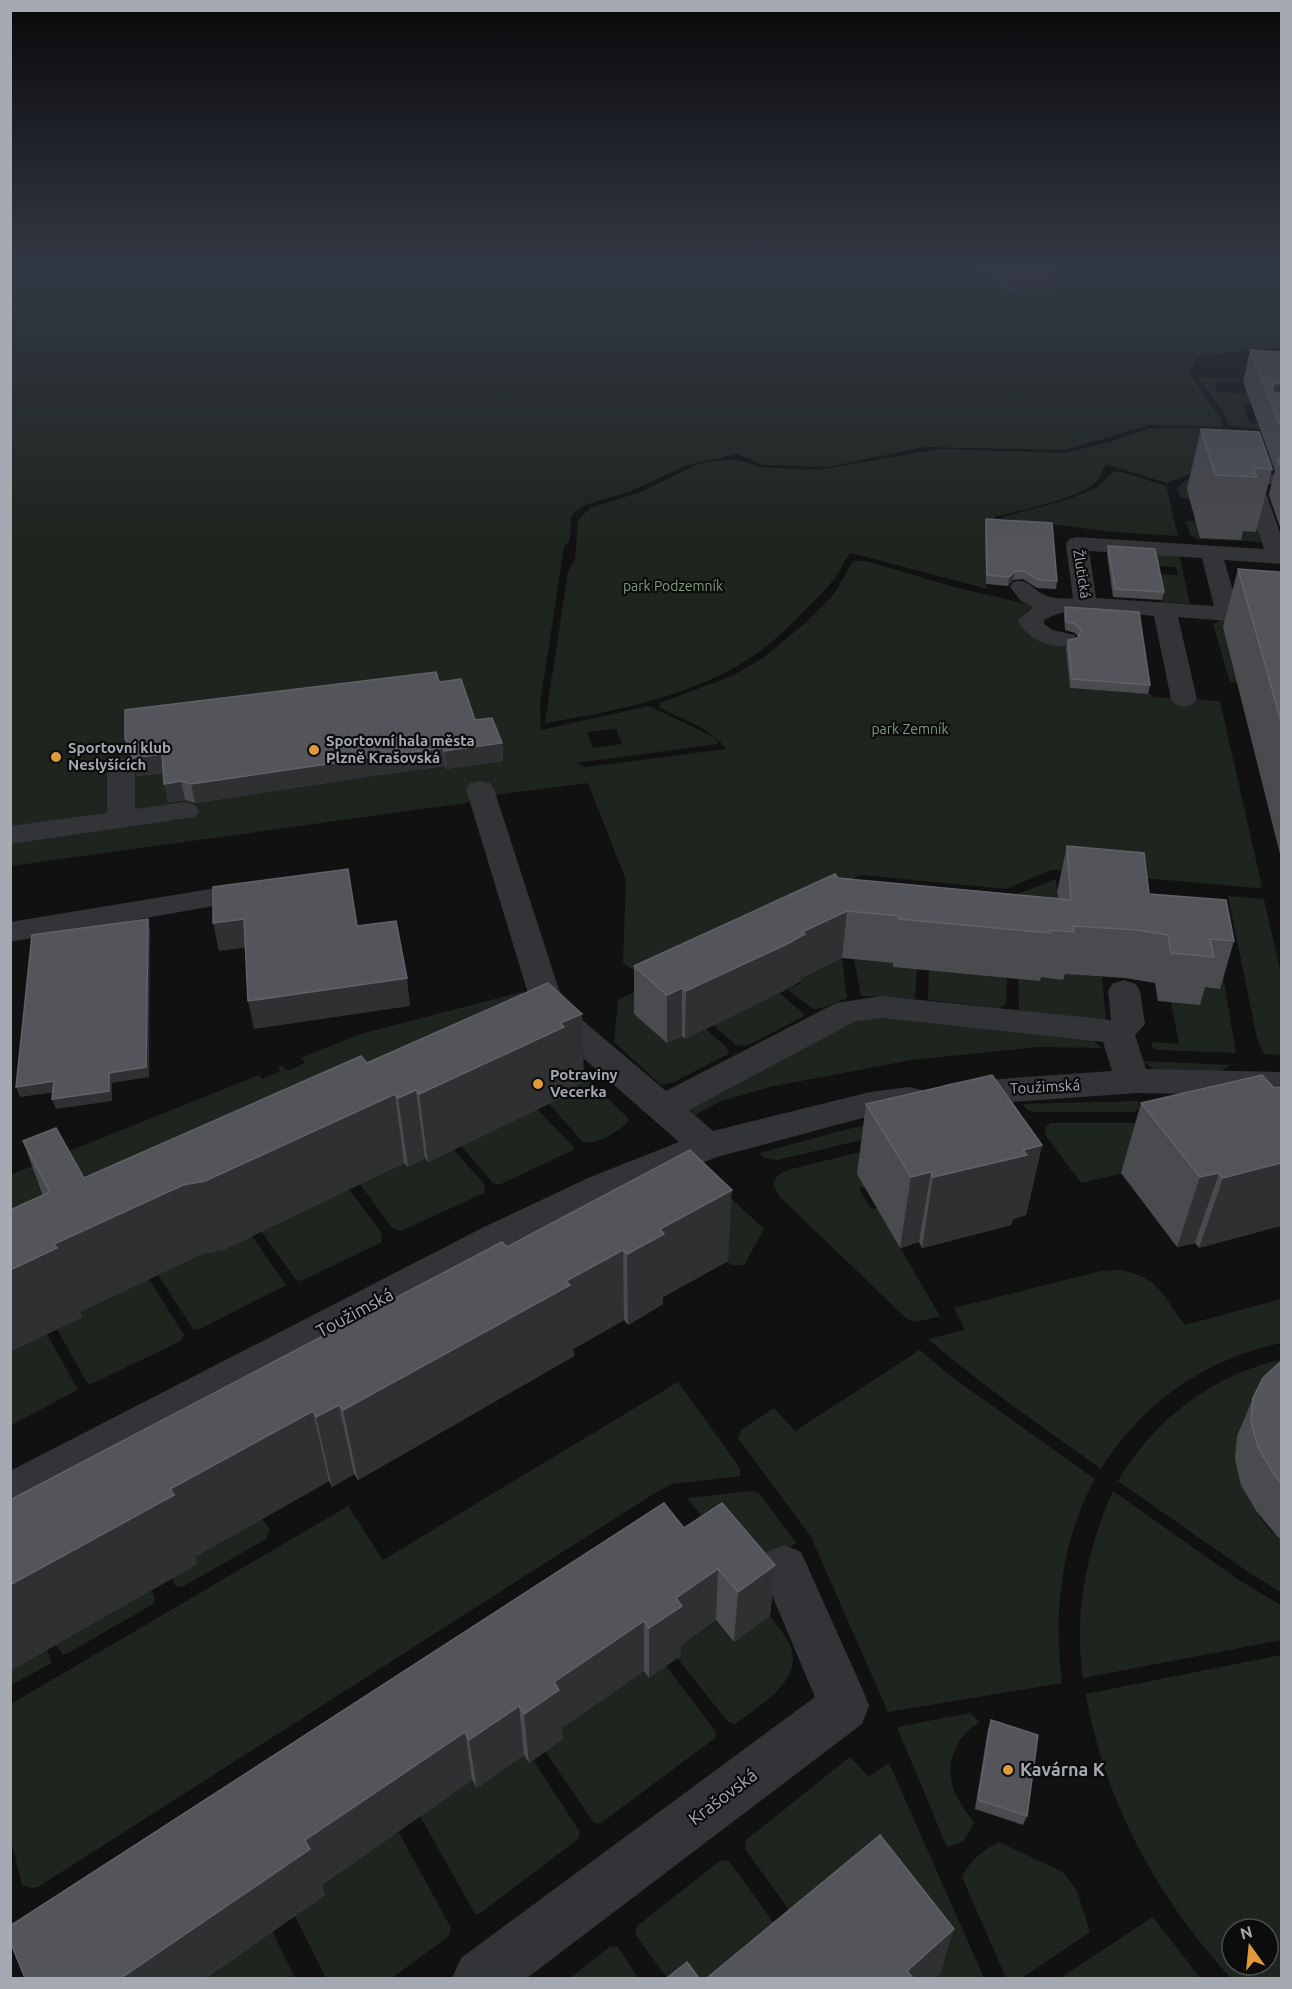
<svg xmlns="http://www.w3.org/2000/svg" width="1292" height="1989" viewBox="0 0 1292 1989" font-family="Ubuntu,sans-serif">
  <style>
    .green { fill: #1e251e; fill-rule: evenodd }
    .lines { fill: none; stroke-linecap: round; stroke-linejoin: round }
    .minor { fill: #333437; fill-rule: evenodd }
    .wall { fill: #4a4b4f }
    .shaded-wall { fill: #2f3032 }
    .building { fill: #53555a; stroke: #606268; stroke-width: 1.5 }
    .poi-dot { fill: #e19a3b; stroke: #0c0c0d; stroke-width: 2 }
    .labels { text-anchor: middle; stroke-width: 4.5; stroke-linejoin: round; paint-order: stroke }
    .far-street-label { font-size: 14px; fill: #a4a9b2; stroke: #0c0c0d }
    .far-park-label { font-size: 14px; fill: #7d9b7c; stroke: #0c0c0d }
    .poi-label { font-size: 15px; font-weight: bold; fill: #a4a9b2; stroke: #0c0c0d; text-anchor: start }
    .street-label { font-size: 15px; fill: #a4a9b2; stroke: #0c0c0d }
    .near-street-label { font-size: 18px; fill: #a4a9b2; stroke: #0c0c0d }
    .near-poi-label { font-size: 18px; font-weight: bold; fill: #a4a9b2; stroke: #0c0c0d; text-anchor: start }
  </style>
  <rect width="100%" height="100%" fill="#111112"/>
  <g class="green">
    <path d="M10,265H1281V347L1205,355L1196,358L1189,372L1221,419L1223,427L1150,425L1066,450L925,447L828,467L763,465L737,454L687,465L631,491L585,505L574,513L571,519L570,540L564,547L540,704L541,730L649,706L716,738L718,744L576,763L586,767L726,749C710,726 683,721 659,707L660,703L732,676L763,658L804,624L834,594L853,561H866L954,587L1035,606L1027,611L1021,620L1066,646L1070,688L1151,694L1152,697L1220,701L1262,887L1257,888L1052,870L1006,889L861,875L642,976L623,963L626,880L588,783L494,795L466,803L11,866ZM616,729L622,744L593,748L587,732Z"/>
    <path d="M1202,377L1239,379L1240,382L1214,381L1217,392L1250,394L1281,405L1242,403L1250,423L1267,424L1269,430L1229,426L1223,412L1199,379Z"/>
    <path d="M1151,428L1223,429L1229,459L1167,483L1106,464C1103,470 1100,476 1097,481C1082,498 1019,511 996,516L991,521L986,584L988,589L851,553C844,560 843,565 839,572C833,582 823,592 815,600C797,619 775,641 753,656C696,695 613,712 545,723L568,572L575,559L578,520L590,508L641,492L696,465L710,461L738,460L761,467L818,470L939,449L1065,453L1109,442Z"/>
    <path d="M1237,430L1281,433V470L1241,473L1262,542L1197,539L1190,535L1186,521H1196L1189,499L1181,498L1177,488L1185,481L1246,458L1234,431Z"/>
    <path d="M1113,472H1121L1166,486L1178,536L1114,532L1000,518L1069,499L1096,488Z"/>
    <path d="M1153,553L1179,555L1190,604L1162,602L1157,574L1178,575L1176,567L1155,566Z"/>
    <path d="M1222,619L1257,622L1281,685L1230,682L1213,624Z"/>
    <path d="M1056,879L1061,947L1015,895Z"/>
    <path d="M1228,896L1264,899L1281,974V1055L1264,1054L1257,1038Z"/>
    <path d="M842,958L847,998L822,1008L813,1009L787,989L801,983L798,979Z"/>
    <path d="M854,959L893,963V967L917,969L915,999L861,996Z"/>
    <path d="M929,970L1007,978L1006,1004L999,1008L928,1000Z"/>
    <path d="M1222,971L1236,1053L1158,1050L1152,1047V1042L1179,1044L1171,1002L1200,1005L1197,987Z"/>
    <path d="M1063,973L1102,977L1106,1020L1021,1011L1019,1008L1018,979L1040,981V977Z"/>
    <path d="M651,984L682,1036L685,1039L706,1029L727,1048L728,1054L674,1082L661,1085L614,1042L618,1000Z"/>
    <path d="M521,992L533,1020L11,1250L10,1175L259,1075L262,1079L280,1071L278,1067L282,1066L287,1071L305,1063L301,1058L357,1035Z"/>
    <path d="M779,993L803,1013V1017L746,1046L736,1045L713,1025Z"/>
    <path d="M873,1017L1092,1040L1103,1048L1038,1047L911,1060L769,1087L719,1102L695,1115L685,1105L848,1022Z"/>
    <path d="M551,1043L626,1116L629,1120C620,1131 598,1145 583,1142L549,1104L566,1095L563,1091L584,1081Z"/>
    <path d="M1142,1061L1231,1065L1221,1071L1156,1070Z"/>
    <path d="M1138,1101L1139,1107L1136,1112H1034L1026,1109L1023,1104Z"/>
    <path d="M537,1109L573,1146V1150L499,1185L493,1183L461,1146Z"/>
    <path d="M900,1119V1131L777,1160L765,1158L759,1153L848,1129Z"/>
    <path d="M1050,1123H1155L1161,1164L1081,1183L1046,1136L1045,1128Z"/>
    <path d="M906,1141L865,1187L859,1189L871,1209L877,1208L940,1316L916,1322L907,1319L780,1197L773,1185L777,1176L787,1170Z"/>
    <path d="M454,1150L485,1185L484,1193L401,1231L392,1228L360,1184L401,1159L425,1158Z"/>
    <path d="M349,1189L381,1232L382,1242L301,1281L296,1280L261,1231Z"/>
    <path d="M722,1190L764,1229L744,1265H731L727,1261Z"/>
    <path d="M252,1236L286,1285L198,1330L193,1329L158,1275L221,1245Z"/>
    <path d="M1120,1270C1159,1277 1163,1296 1185,1325L1281,1299V1343C1204,1360 1143,1402 1101,1469C1042,1427 983,1386 928,1339L965,1330L954,1308L1101,1271Z"/>
    <path d="M149,1279L184,1335L181,1341L91,1384L87,1383L57,1329L79,1313Z"/>
    <path d="M47,1334L78,1390L11,1425V1352Z"/>
    <path d="M920,1350L953,1378L1095,1479C1061,1540 1053,1614 1062,1683L888,1712L811,1537L738,1438L741,1430L774,1408L795,1431Z"/>
    <path d="M1281,1360V1393L1235,1460C1242,1491 1256,1519 1281,1540V1592L1251,1574L1118,1481C1153,1421 1213,1374 1281,1360Z"/>
    <path d="M678,1382L740,1468V1476L672,1484L655,1493L38,1887L31,1888L22,1885L11,1840V1704L348,1506L383,1560Z"/>
    <path d="M752,1491L760,1494L796,1543L750,1574L687,1498Z"/>
    <path d="M1113,1491L1239,1580L1281,1605V1640L1083,1678C1073,1614 1087,1549 1113,1491Z"/>
    <path d="M262,1519L270,1530L266,1539L182,1587L175,1586L172,1578L194,1558Z"/>
    <path d="M152,1590L155,1600L153,1604L70,1652L63,1655L56,1645Z"/>
    <path d="M770,1616C777,1626 787,1636 791,1648C802,1683 758,1706 735,1724L728,1722L677,1658L675,1649L716,1621L734,1642Z"/>
    <path d="M47,1650L52,1663L11,1685L10,1671Z"/>
    <path d="M1281,1655V1978H1231C1158,1899 1104,1801 1086,1694ZM1232,1929H1268V1965H1232Z"/>
    <path d="M666,1666L716,1732L715,1738L601,1823H594L545,1751L558,1731L644,1671L649,1677Z"/>
    <path d="M970,1713L980,1722C954,1737 943,1768 956,1795C961,1805 968,1814 974,1823L963,1842L947,1847L897,1727Z"/>
    <path d="M524,1755L529,1762L533,1760L580,1832L578,1839L479,1914H475L420,1816L472,1780L477,1788Z"/>
    <path d="M850,1757L869,1777L889,1763L984,1978H934L939,1974L793,1915L745,1849L746,1840Z"/>
    <path d="M398,1831L451,1928L449,1936L392,1978H326L295,1916L325,1895L321,1886Z"/>
    <path d="M999,1842L1063,1872L1077,1891L1090,1932L1022,1978H1006L962,1877C970,1859 983,1851 999,1842Z"/>
    <path d="M721,1860L729,1861L791,1947L754,1978H667L635,1934L637,1926Z"/>
    <path d="M1153,1917L1200,1978H1060Z"/>
    <path d="M272,1931L295,1978H205Z"/>
    <path d="M611,1946L618,1947L638,1978H570Z"/>
  </g>
  <g class="lines">
    <g class="minor">
      <path d="M1251,472L1279,475L1282,478L1279,483L1263,485L1282,538V564L1224,560L1240,614L1236,619L1228,621L1178,617L1197,699L1193,704L1184,707L1175,704L1171,699L1154,616C1120,613 1074,602 1044,620V624L1053,630L1074,635L1077,640L1074,645C1052,650 1027,640 1018,620L1033,607L1021,601L1010,587L1013,582C1029,578 1030,588 1043,594C1052,599 1063,599 1073,598L1066,544L1069,539L1077,537L1264,549L1241,478L1244,474ZM1089,551L1202,558L1214,606L1096,598Z"/>
      <path d="M121,758L131,760L135,766V809L185,802L195,805L199,811L195,817L10,844V826L107,813V766L111,760Z"/>
      <path d="M480,781L490,783L494,789L559,990L574,1013L666,1091L836,1003L882,996L1111,1020L1108,991L1112,984L1124,980L1136,984L1140,991L1145,1024L1135,1035L1146,1069L1282,1072V1096L1137,1093L957,1106L944,1103L939,1094L944,1085L957,1082L1112,1071L1103,1042L882,1018L856,1021L689,1110L713,1131L870,1092L909,1087L922,1090L927,1099L922,1108L870,1116L717,1157L614,1198L512,1249L26,1508L10,1514V1471L484,1227L588,1178L679,1142L550,1029L545,1021L527,990L466,789L470,783Z"/>
      <path d="M253,882L264,885L268,891L264,897L10,942V922Z"/>
      <path d="M784,1545L801,1552L862,1688L869,1706L862,1724L527,1978H452L461,1958L815,1697L760,1567L767,1552Z"/>
    </g>
  </g>
  <g class="wall">
    <path d="M974,265H1051L1054,266L1050,290L1010,293Z"/>
    <path d="M1250,350L1281,352V530L1269,495L1275,470L1243,382Z"/>
    <path d="M1201,429L1272,469L1256,532L1243,531L1241,540L1200,538L1187,489Z"/>
    <path d="M986,519L1057,581L1056,589L1037,588L1023,579L1013,580L1008,586L986,584L985,527Z"/>
    <path d="M1108,546L1164,592L1162,600L1113,597L1107,554Z"/>
    <path d="M1238,569L1281,579V858L1223,627Z"/>
    <path d="M1065,607L1150,685L1148,694L1070,688L1066,648L1068,640L1078,637L1075,633L1065,630L1064,616Z"/>
    <path d="M439,682L475,720L502,743L503,761L446,769L445,766L371,776L195,803L185,800L168,802L163,773L137,776L134,762L129,757L125,739Z"/>
    <path d="M1067,846L1149,894L1234,941L1220,989L1205,987L1200,1005L1158,1001L1155,983L1125,978L1065,974L1063,980L1041,977L1040,981L893,967V963L842,958L801,978V981L783,991L685,1039L682,1036L667,1043L634,1014V966L838,878L1058,898L1057,892Z"/>
    <path d="M367,1063L584,1081L567,1090V1095L428,1162L425,1158L408,1167L404,1163L223,1250L202,1254L80,1312L82,1317L10,1352V1210L43,1196L23,1141L84,1178Z"/>
    <path d="M1262,1075L1199,1248L1195,1243L1177,1247L1121,1173L1141,1103Z"/>
    <path d="M866,1104L1042,1145L1026,1215L1013,1219L1011,1225L922,1248L919,1242L900,1248L857,1174Z"/>
    <path d="M690,1150L728,1261L663,1297V1304L628,1325L624,1320L573,1349L574,1356L358,1480L354,1474L332,1487L329,1481L195,1557L197,1564L10,1671V1500L507,1247Z"/>
    <path d="M1281,1362V1540L1277,1536L1256,1511L1241,1485L1235,1460L1237,1436L1253,1398Z"/>
    <path d="M684,1528L775,1565L770,1616L734,1642L716,1620L681,1645L680,1656L649,1678L644,1671L562,1728L563,1739L529,1763L524,1755L477,1788L472,1780L322,1885L325,1895L206,1978H25Z"/>
    <path d="M991,1720L1027,1816L1023,1825L975,1809L988,1729Z"/>
  </g>
  <g class="shaded-wall">
    <path d="M1054,266L1050,290L1010,293L1013,269Z"/>
    <path d="M1281,383V415L1270,399L1274,384Z"/>
    <path d="M1014,572L1013,580L1008,586L1009,577Z"/>
    <path d="M502,743L503,761L446,769L444,751Z"/>
    <path d="M443,748L445,766L371,776L195,803L191,784L368,758Z"/>
    <path d="M162,754L167,772L137,776L133,758Z"/>
    <path d="M181,781L185,800L168,802L164,784Z"/>
    <path d="M847,911L842,958L801,978V981L783,991L685,1039L686,991L802,932Z"/>
    <path d="M148,919L150,929L149,1077L112,1083V1101L56,1109L52,1099L109,1073Z"/>
    <path d="M244,919L249,947L219,951L213,923Z"/>
    <path d="M407,978L410,1006L254,1029L248,1001Z"/>
    <path d="M682,988V1036L667,1043V995Z"/>
    <path d="M582,1014L584,1081L567,1090V1095L428,1162L419,1094L560,1023Z"/>
    <path d="M54,1081L57,1092L20,1097L16,1087Z"/>
    <path d="M416,1090L425,1158L408,1167L398,1098Z"/>
    <path d="M395,1094L404,1163L223,1250L202,1254L80,1312L82,1317L10,1352V1270L54,1244L183,1185Z"/>
    <path d="M1281,1137V1226L1199,1248L1223,1178Z"/>
    <path d="M1042,1145L1026,1215L1013,1219L1011,1225L922,1248L933,1177L1023,1150Z"/>
    <path d="M931,1172L919,1242L900,1248L911,1177Z"/>
    <path d="M1219,1173L1195,1243L1177,1247L1200,1177Z"/>
    <path d="M732,1190L728,1261L663,1297V1304L628,1325L627,1254L660,1229Z"/>
    <path d="M623,1250L624,1320L573,1349L574,1356L358,1480L343,1410L566,1281Z"/>
    <path d="M339,1405L354,1474L332,1487L316,1417Z"/>
    <path d="M313,1411L329,1481L195,1557L197,1564L10,1671V1585L170,1489Z"/>
    <path d="M775,1565L770,1616L734,1642L738,1592Z"/>
    <path d="M718,1569L716,1620L681,1645L680,1656L649,1678V1628L676,1598Z"/>
    <path d="M644,1621V1671L562,1728L563,1739L529,1763L524,1714L554,1682Z"/>
    <path d="M519,1706L524,1755L477,1788L469,1740Z"/>
    <path d="M465,1732L472,1780L322,1885L325,1895L206,1978H121L305,1840Z"/>
    <path d="M954,1929L940,1974L934,1978H905L907,1971Z"/>
  </g>
  <g class="building">
    <path d="M1007,265H1051L1054,266L1013,269Z"/>
    <path d="M1250,350L1281,352V383L1274,384L1272,390L1275,393L1281,394V428Z"/>
    <path d="M1201,429L1259,432L1272,469L1253,468L1257,477L1215,475Z"/>
    <path d="M1278,459H1281V468Z"/>
    <path d="M986,519L1052,523L1057,581L1039,580L1024,571L1014,572L1009,577L987,575Z"/>
    <path d="M1108,546L1155,549L1164,592L1115,589Z"/>
    <path d="M1238,569L1279,572L1281,579V721Z"/>
    <path d="M1065,607L1139,612L1150,685L1072,679L1068,640L1078,638L1081,630L1076,624L1066,622Z"/>
    <path d="M436,672L439,682L461,679L475,720L492,718L502,743L444,751L443,748L368,758L191,784L181,781L164,784L162,754L133,758L132,747L125,739V710Z"/>
    <path d="M1067,846L1144,853L1149,894L1226,900L1234,941L1210,939L1214,957L1171,953L1168,935L1137,930L1073,926L1074,932L1050,930V933L899,919V916L847,911L802,932L805,934L787,944L686,991L682,988L667,995L634,966L835,874L838,878L1071,900Z"/>
    <path d="M348,869L357,926L396,921L407,978L248,1001L244,919L213,923V887Z"/>
    <path d="M148,919L146,1067L109,1073V1091L52,1099L54,1081L16,1087L32,935Z"/>
    <path d="M548,983L582,1014L560,1023L564,1027L419,1094L416,1090L398,1098L395,1094L205,1181L183,1185L54,1244L57,1248L10,1270V1210L50,1192L23,1141L56,1128L84,1178L361,1056L367,1063Z"/>
    <path d="M992,1075L1042,1145L1023,1150L1027,1155L933,1177L931,1172L911,1177L866,1104Z"/>
    <path d="M1262,1075L1274,1088L1281,1087V1163L1223,1178L1219,1173L1200,1177L1141,1103Z"/>
    <path d="M690,1150L732,1190L660,1229L664,1234L627,1254L623,1250L566,1281L570,1285L343,1410L339,1405L316,1417L313,1411L170,1489L174,1495L10,1585V1500L502,1242L507,1247Z"/>
    <path d="M1281,1362V1483L1273,1473L1258,1447L1251,1422L1253,1398L1263,1378L1279,1363Z"/>
    <path d="M664,1503L684,1528L722,1503L775,1565L738,1592L718,1569L676,1598L682,1606L649,1628L644,1621L554,1682L559,1690L524,1714L519,1706L469,1740L465,1732L305,1840L310,1849L121,1978H25L10,1941V1926Z"/>
    <path d="M991,1720L1038,1735L1027,1816L978,1800Z"/>
    <path d="M880,1835L954,1929L907,1971L913,1978H707Z"/>
    <path d="M687,1962L699,1978H667Z"/>
  </g>
  <linearGradient id="sky" x2="0" y2="1"><stop stop-color="#09090a"/><stop offset="0.49" stop-color="#323844"/><stop offset="1" stop-color="#323844" stop-opacity="0"/></linearGradient>
  <rect width="1292" height="543" fill="url(#sky)"/>
  <g class="poi-dot">
    <circle cx="314" cy="750" r="6"/>
    <circle cx="56" cy="757" r="6"/>
    <circle cx="538" cy="1084" r="6"/>
    <circle cx="1008" cy="1770" r="6"/>
  </g>
  <g class="labels">
    <g class="far-street-label">
      <text transform="translate(1082 574) rotate(81)" y="5">Žlutická</text>
    </g>
    <g class="far-park-label">
      <text x="673" y="591">park Podzemník</text>
      <text x="910" y="734">park Zemník</text>
    </g>
    <g class="poi-label">
      <text x="326" y="746">Sportovní hala města<tspan x="326" dy="17">Plzně Krašovská</tspan></text>
      <text x="68" y="753">Sportovní klub<tspan x="68" dy="17">Neslyšících</tspan></text>
      <text x="550" y="1080">Potraviny<tspan x="550" dy="17">Vecerka</tspan></text>
    </g>
    <g class="street-label">
      <text transform="translate(1045 1087) rotate(-3)" y="5">Toužimská</text>
    </g>
    <g class="near-street-label">
      <text transform="translate(355 1313) rotate(-28)" y="6">Toužimská</text>
      <text transform="translate(723 1797) rotate(-37)" y="6">Krašovská</text>
    </g>
    <g class="near-poi-label">
      <text x="1020" y="1776">Kavárna K</text>
    </g>
  </g>
  <rect width="1292" height="1989" fill="none" stroke="#a4a9b2" stroke-width="24"/>
  <g transform="translate(1250 1947) rotate(345)"><circle r="28" fill="#0c0c0d" stroke="#494b4f" stroke-width="1.5"/>
  <path d="M0-4.5L10 22L0 15L-10 22Z" fill="#e19a3b"/>
  <text y="-9" font-size="16" font-weight="bold" text-anchor="middle" fill="#a4a9b2">N</text>
  </g>
</svg>
